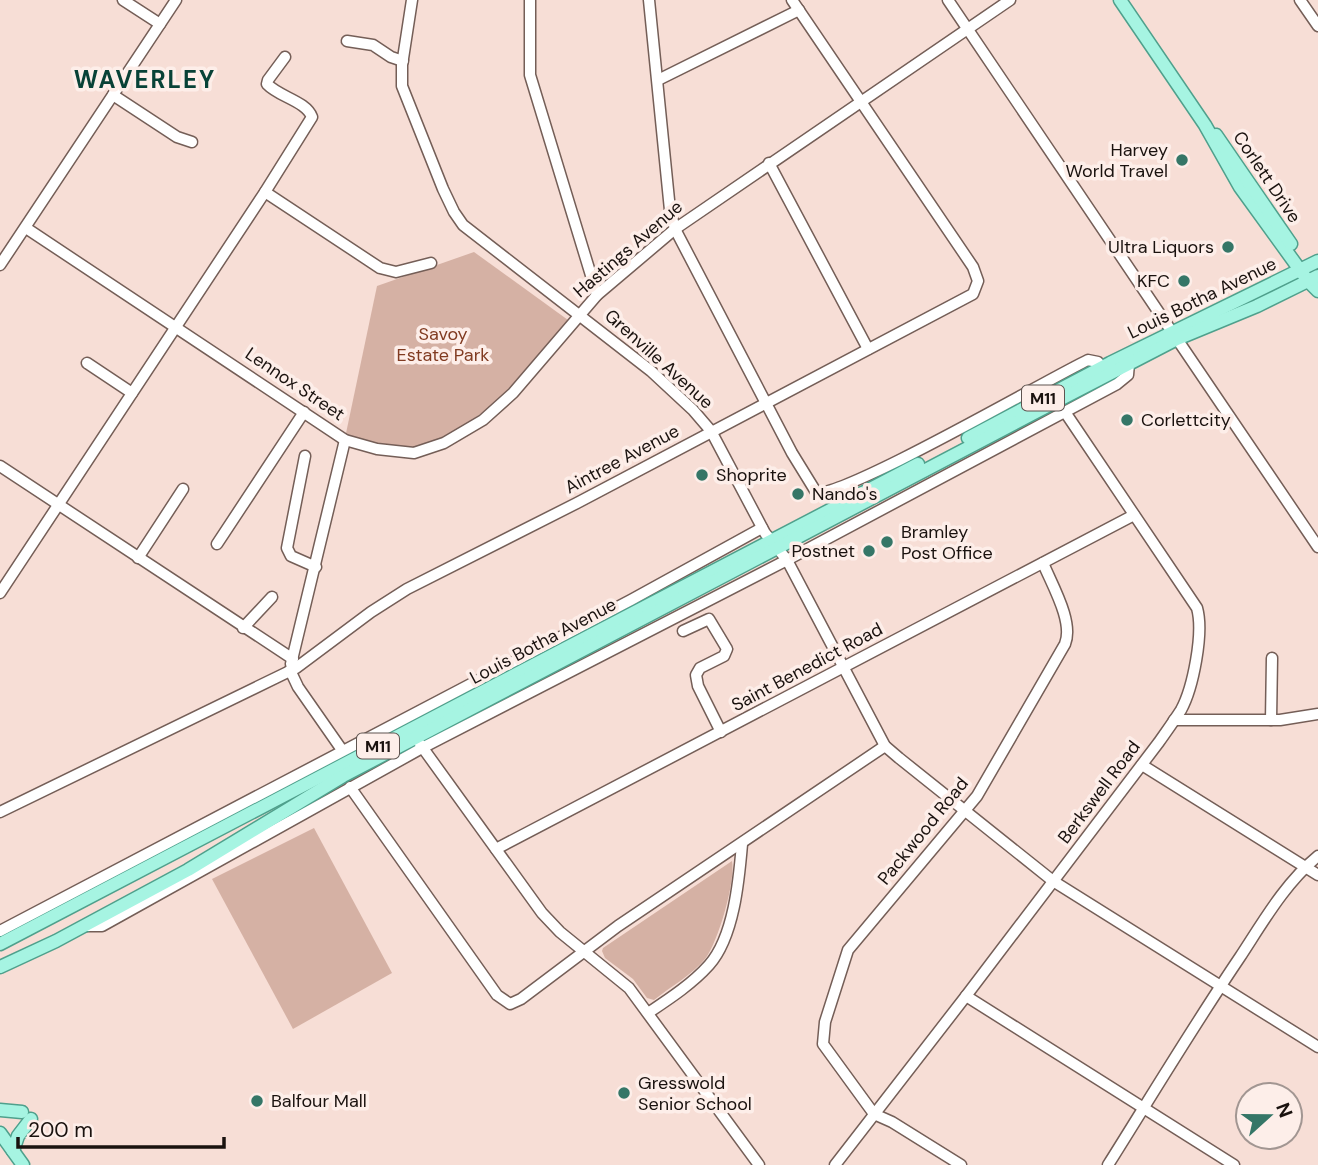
<svg xmlns="http://www.w3.org/2000/svg" width="1318" height="1165" viewBox="0 0 1318 1165" font-family="'DM Sans',sans-serif">
  <style>
    .green { fill: #d5b1a4 }
    .lines { fill: none; stroke-linecap: round; stroke-linejoin: round }
    .minor-casing { stroke: #745e57; stroke-width: 13 }
    .major-casing { stroke: #4fa08c; stroke-width: 15 }
    .minor { stroke: #fff; stroke-width: 10 }
    .major { stroke: #a6f4e2; stroke-width: 12 }
    .poi-dot { fill: #357667; stroke: #fdeee9; stroke-width: 2.5 }
    .labels { text-anchor: middle; stroke-width: 7; stroke-linejoin: round; paint-order: stroke }
    .shield { fill: #fdeee9; stroke: #5e5450; stroke-width: 2 }
    .shield-label { font-size: 16px; font-weight: bold; fill: #1a120f }
    .poi-label { font-size: 18px; fill: #1a120f; stroke: #fdeee9; text-anchor: start }
    .street-label { font-size: 18px; fill: #1a120f; stroke: #fdeee9 }
    .park-label { font-size: 18px; fill: #813b21; stroke: #fdeee9 }
    .district-label { font-size: 24px; font-weight: bold; letter-spacing: 2px; fill: #084237; stroke: #fdeee9 }
  </style>
  <rect width="100%" height="100%" fill="#f7ded6"/>
  <g class="green">
    <path d="M474,252L568,320L498,401L457,431L419,450L345,438L377,286Z"/>
    <path d="M314,828L392,973L293,1029L212,879Z"/>
    <path d="M732,861C736,880 718,943 705,959C692,975 670,987 654,1000L647,998L633,979L605,958L602,951L603,948Z"/>
  </g>
  <g class="lines">
    <g class="minor-casing">
      <g id="minor">
        <path d="M123,0L160,24"/>
        <path d="M412,0L402,65V86L443,189L454,212L463,225L651,371L693,410L711,431L765,533L787,560L885,746L899,758L1053,881L1318,1047"/>
        <path d="M530,0V75L597,295"/>
        <path d="M649,0L670,210L675,229L792,453L816,492C842,499 1048,379 1088,360L1098,362L1102,367"/>
        <path d="M948,0L1172,332"/>
        <path d="M1300,0L1318,26"/>
        <path d="M347,41L373,45L391,57L403,61"/>
        <path d="M658,80L799,10"/>
        <path d="M113,95L177,137L192,142"/>
        <path d="M769,163L868,349"/>
        <path d="M265,192L380,268L396,272L431,263"/>
        <path d="M26,228L345,440L377,449L414,453L444,443L483,420L513,393L597,295L675,229L1010,0"/>
        <path d="M0,265L176,0"/>
        <path d="M1177,339L1318,547"/>
        <path d="M87,363L132,393"/>
        <path d="M305,456L287,548L291,556L316,567"/>
        <path d="M0,466L293,659"/>
        <path d="M217,544L304,412"/>
        <path d="M138,558L183,489"/>
        <path d="M0,593L265,192L312,117C306,101 279,97 267,84L268,80L285,57"/>
        <path d="M243,628L272,597"/>
        <path d="M683,631L709,619L727,649L724,656L700,668L696,675L698,686L721,732"/>
        <path d="M291,664L345,440"/>
        <path d="M290,670L298,687L342,750"/>
        <path d="M1174,720H1280L1318,714"/>
        <path d="M1271,720L1272,658"/>
        <path d="M420,744L542,913L560,932L629,988L759,1165"/>
        <path d="M1142,765L1318,875"/>
        <path d="M350,787L497,995L510,1004L521,999L618,926L885,746"/>
        <path d="M0,812L296,668L371,612L407,589L577,503L973,294L978,281L973,267L792,0"/>
        <path d="M496,849L1134,515"/>
        <path d="M85,926H102L422,748L787,560L1117,384L1128,375L1129,363"/>
        <path d="M0,931L631,600L762,528"/>
        <path d="M966,996L1234,1165"/>
        <path d="M648,1013C669,999 692,984 709,965C734,937 739,880 742,844"/>
        <path d="M835,1165L966,996L1159,742C1166,732 1174,721 1181,710C1193,688 1204,633 1197,608L1065,412"/>
        <path d="M961,1165L892,1122L874,1114L823,1044L825,1022L848,950L977,796L1065,644C1074,622 1052,585 1043,563"/>
        <path d="M1108,1165C1152,1095 1194,1025 1240,957C1263,922 1285,883 1318,856"/>
      </g>
    </g>
    <g class="major-casing">
      <g id="major">
        <path d="M1120,0L1205,125L1240,187L1308,281L1318,291"/>
        <path d="M1216,135L1291,244"/>
        <path d="M968,438L1110,363L1318,261"/>
        <path d="M0,944L918,464"/>
        <path d="M0,967L56,941L188,870L343,776L1036,412L1177,339L1257,306L1318,276"/>
        <path d="M0,1110L22,1112"/>
        <path d="M0,1133L23,1165"/>
        <path d="M13,1151L18,1136L31,1119"/>
      </g>
    </g>
    <use href="#minor" class="minor"/>
    <use href="#major" class="major"/>
  </g>
  <g class="poi-dot">
    <circle cx="1182" cy="160" r="7"/>
    <circle cx="1228" cy="247" r="7"/>
    <circle cx="1184" cy="281" r="7"/>
    <circle cx="1127" cy="420" r="7"/>
    <circle cx="702" cy="475" r="7"/>
    <circle cx="798" cy="494" r="7"/>
    <circle cx="887" cy="542" r="7"/>
    <circle cx="869" cy="551" r="7"/>
    <circle cx="624" cy="1093" r="7"/>
    <circle cx="257" cy="1101" r="7"/>
  </g>
  <g class="labels">
    <g class="shield">
      <rect x="1022" y="385.5" width="42" height="25" rx="5"/>
      <rect x="357" y="733.5" width="42" height="25" rx="5"/>
    </g>
    <g class="shield-label">
      <text x="1043" y="404">M11</text>
      <text x="378" y="752">M11</text>
    </g>
    <g class="poi-label">
      <text x="1168" y="156" text-anchor="end">Harvey<tspan x="1168" dy="21">World Travel</tspan></text>
      <text x="1214" y="253" text-anchor="end">Ultra Liquors</text>
      <text x="1170" y="287" text-anchor="end">KFC</text>
      <text x="1141" y="426">Corlettcity</text>
      <text x="716" y="481">Shoprite</text>
      <text x="812" y="500">Nando's</text>
      <text x="901" y="538">Bramley<tspan x="901" dy="21">Post Office</tspan></text>
      <text x="855" y="557" text-anchor="end">Postnet</text>
      <text x="638" y="1089">Gresswold<tspan x="638" dy="21">Senior School</tspan></text>
      <text x="271" y="1107">Balfour Mall</text>
    </g>
    <g class="street-label">
      <text transform="translate(1267 177) rotate(56)" y="6">Corlett Drive</text>
      <text transform="translate(628 249) rotate(-41)" y="6">Hastings Avenue</text>
      <text transform="translate(1202 298) rotate(-26)" y="6">Louis Botha Avenue</text>
      <text transform="translate(659 359) rotate(42)" y="6">Grenville Avenue</text>
      <text transform="translate(295 384) rotate(34)" y="6">Lennox Street</text>
      <text transform="translate(622 459) rotate(-28)" y="6">Aintree Avenue</text>
      <text transform="translate(543 641) rotate(-28)" y="6">Louis Botha Avenue</text>
      <text transform="translate(807 667) rotate(-28)" y="6">Saint Benedict Road</text>
      <text transform="translate(1099 792) rotate(-53)" y="6">Berkswell Road</text>
      <text transform="translate(923 831) rotate(-51)" y="6">Packwood Road</text>
    </g>
    <g class="park-label">
      <text x="443" y="340">Savoy<tspan x="443" dy="21">Estate Park</tspan></text>
    </g>
    <g class="district-label">
      <text x="145" y="88">WAVERLEY</text>
    </g>
  </g>
  <g transform="translate(1269 1116) rotate(69)"><circle r="33" fill="#fdeee9" stroke="#a29692" stroke-width="2"/>
  <path d="M0-5L12 26L0 18L-12 26Z" fill="#357667"/>
  <text y="-10" font-size="19" font-weight="bold" text-anchor="middle" fill="#1a120f">N</text>
  </g>
  <path d="M18 1137v10h206v-10" fill="none" stroke="#1a120f" stroke-width="3.5"/>
  <text x="28" y="1137" font-size="21" fill="#1a120f" stroke="#fdeee9" stroke-width="5" paint-order="stroke">200 m</text>
</svg>
